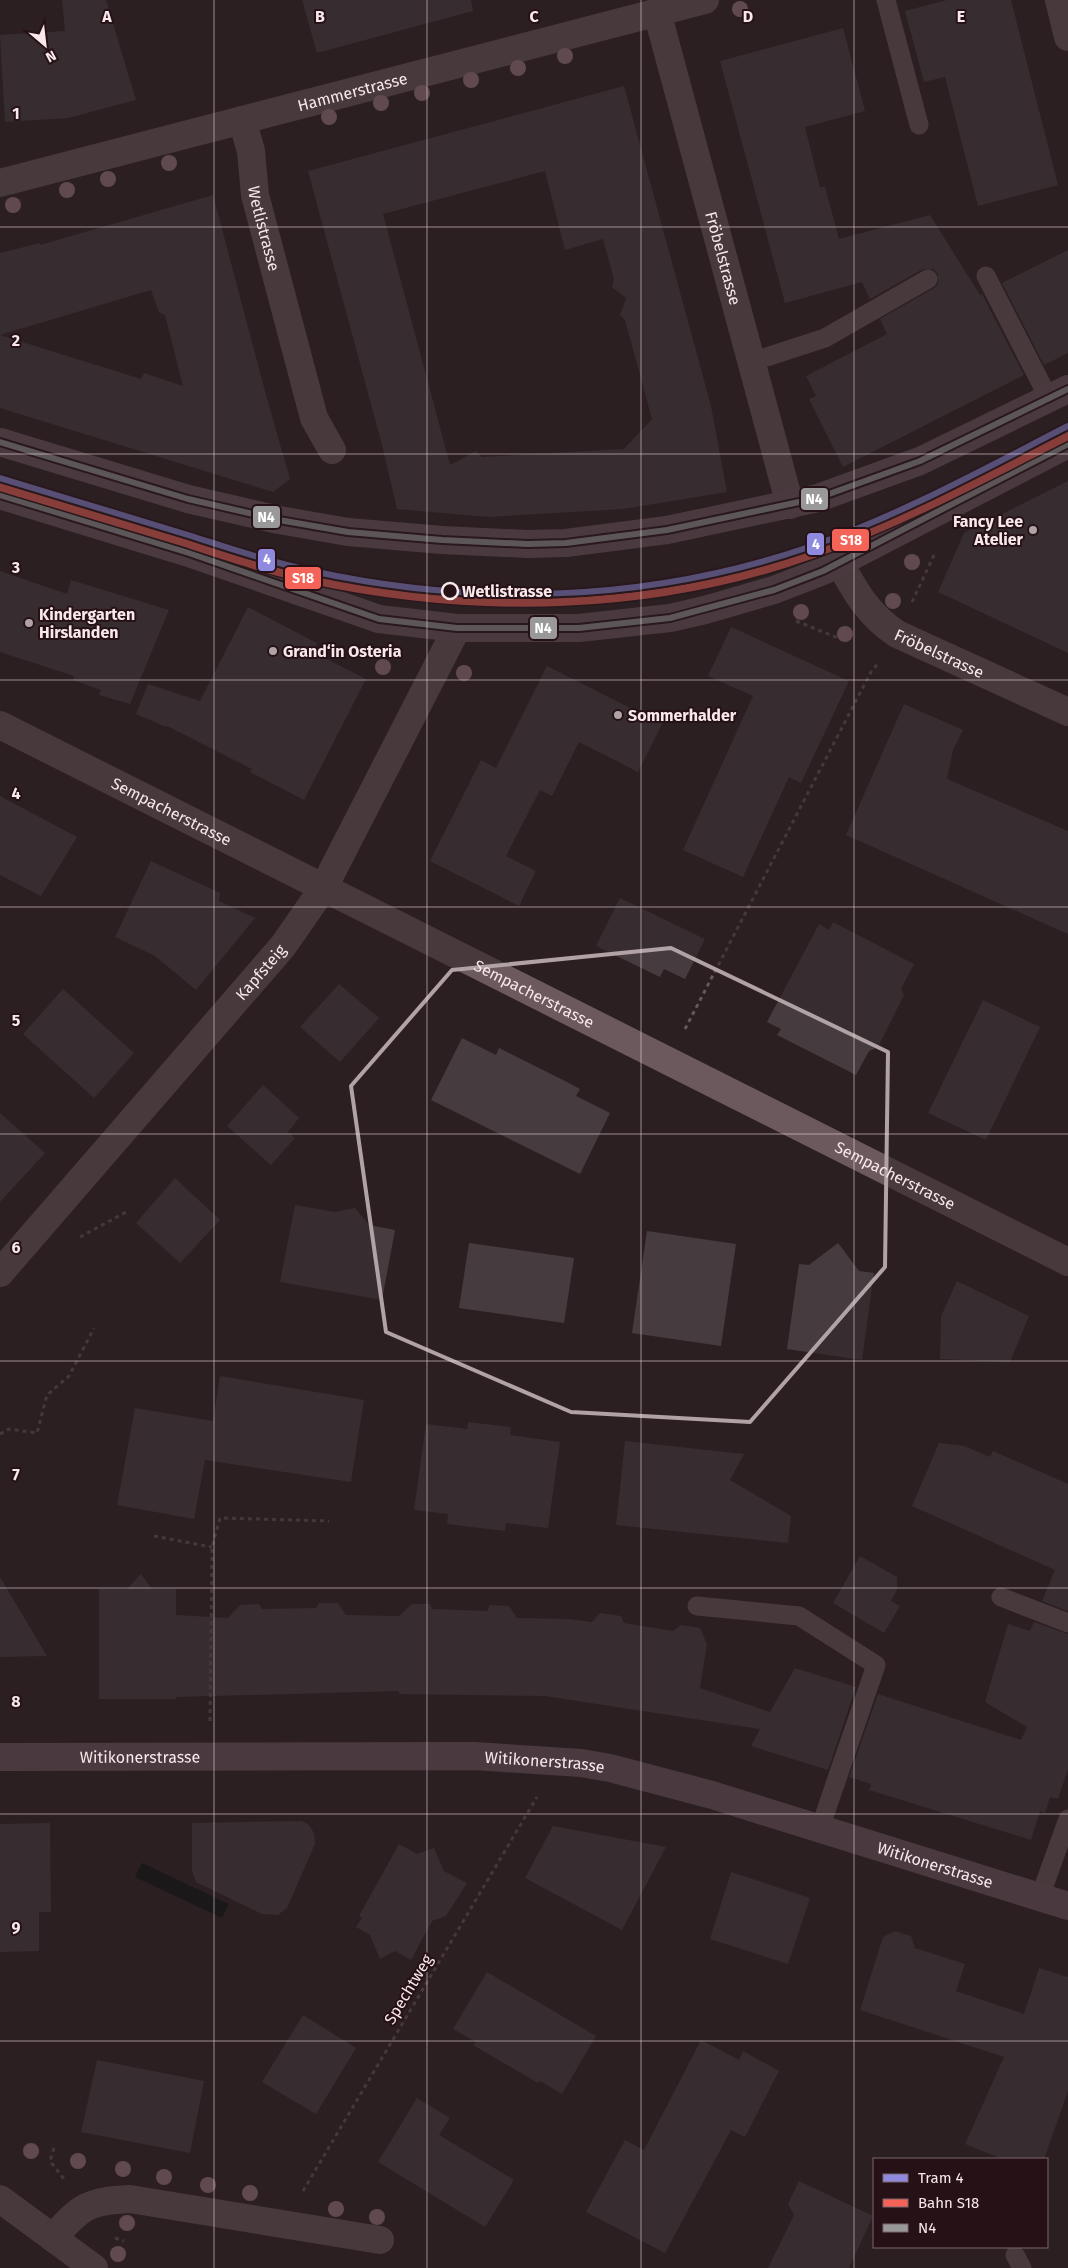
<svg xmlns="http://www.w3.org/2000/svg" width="1068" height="2268" viewBox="0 0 1068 2268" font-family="'Fira Sans',sans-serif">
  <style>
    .water { fill: #06100c }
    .building { fill: #463c3f; fill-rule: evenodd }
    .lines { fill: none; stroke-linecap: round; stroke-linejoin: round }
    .path { stroke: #65575a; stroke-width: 3; stroke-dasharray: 4 4; stroke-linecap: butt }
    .lane { stroke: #6c595e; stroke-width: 19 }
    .street { stroke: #6c595e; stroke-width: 28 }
    .secondary { stroke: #705a60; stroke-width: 28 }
    .bus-1-casing { stroke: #261116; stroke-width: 10 }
    .bus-1 { stroke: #999; stroke-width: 6 }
    .rail-1-casing { stroke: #261116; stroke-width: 11 }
    .rail-1 { stroke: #f56257; stroke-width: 8 }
    .tram-1-casing { stroke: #261116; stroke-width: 10 }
    .tram-1 { stroke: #8f8ade; stroke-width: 6 }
    .tree { fill: #9f7f86 }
    .marked { fill: none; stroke: #b0a2a5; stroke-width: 4; stroke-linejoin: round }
    .grid { fill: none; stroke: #f8e8eb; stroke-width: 1; stroke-opacity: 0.55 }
    .poi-dot { fill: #b0a2a5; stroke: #261116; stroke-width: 2 }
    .stop-dot { fill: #261116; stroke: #f8e8eb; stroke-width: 2.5 }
    .labels { text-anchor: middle; stroke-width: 4; stroke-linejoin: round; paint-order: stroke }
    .street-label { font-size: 16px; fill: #f8e8eb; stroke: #261116 }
    .poi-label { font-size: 16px; font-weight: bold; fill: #f8e8eb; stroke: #261116; text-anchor: start }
    .stop-label { font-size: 16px; font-weight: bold; fill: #f8e8eb; stroke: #261116; text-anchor: start }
    .grid-label { font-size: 16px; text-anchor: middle; font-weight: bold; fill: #f8e8eb; stroke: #261116; stroke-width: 4; stroke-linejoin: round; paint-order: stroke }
    .line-badge { stroke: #261116; stroke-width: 2 }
    .badge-label { font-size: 14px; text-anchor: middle; font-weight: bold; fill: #fff }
  </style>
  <rect width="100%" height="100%" fill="#2b1f22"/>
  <path class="water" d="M142,1863L229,1904L222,1918L135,1877Z"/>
  <g class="building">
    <path d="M62,0H106L136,100L68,118L5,122L0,35L65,31Z"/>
    <path d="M302,0H471L473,11L317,53Z"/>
    <path d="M947,0H1011L1058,185L978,206L945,77L924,82L905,11Z"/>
    <path d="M843,28L865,111L805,127L820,187H825L839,239L930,215L980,295L982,294L1024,375L843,467L809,399L816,396L806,376L887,334L880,319L934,288L938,284V274L933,269H923L870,299L862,282L785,303L720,61Z"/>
    <path d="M624,86L711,406L727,492L623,509L488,517L397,509L382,445L308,171ZM545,171L565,250L603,239L614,279L612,287L626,298L620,315L625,320L652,419L624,449L482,457L476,451L450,465L383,214Z"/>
    <path d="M213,195L266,395L290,479L273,492L0,408V253L40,243V245ZM151,290L159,312L165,315L183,386L144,373L141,379L0,335Z"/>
    <path d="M1068,250V353L1044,365L1002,283Z"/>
    <path d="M1068,481V653L938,592L964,533Z"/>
    <path d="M0,571L67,594L71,580L169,610L130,704L99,695L101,690L73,680L74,676L0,652Z"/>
    <path d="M248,607L317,643L313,652L366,679L304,800L250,772L252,769L167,726L166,727L136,714L148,684L200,701Z"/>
    <path d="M731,627L849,681L801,783L789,777L743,877L683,850L753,696L708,676Z"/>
    <path d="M547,666L662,724L638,772L579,742L552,796L540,790L506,856L536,871L519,906L430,861L481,760L496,768Z"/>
    <path d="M904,704L963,730L953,750L947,779L1068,831V934L846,835Z"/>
    <path d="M0,796L77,837L41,896L0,875Z"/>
    <path d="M151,861L220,893L219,901L255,918L196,990L155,956L115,937Z"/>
    <path d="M620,898L705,939L685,979L664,969L660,977L596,946Z"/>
    <path d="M833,922L914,964L901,989L904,995L878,1047L869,1051L856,1075L777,1035L781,1029L767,1022L819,924L829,930Z"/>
    <path d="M339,984L379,1018L340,1062L300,1027Z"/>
    <path d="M63,989L134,1053L94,1098L23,1034Z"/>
    <path d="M983,1000L1040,1027L986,1140L928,1113Z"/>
    <path d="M462,1038L496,1055L499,1048L563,1080L580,1089L576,1096L610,1113L580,1174L431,1100Z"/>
    <path d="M263,1085L299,1118L288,1132L295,1138L271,1165L227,1126Z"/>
    <path d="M0,1113L45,1153L0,1202Z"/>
    <path d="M175,1178L220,1220L180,1263L136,1223Z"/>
    <path d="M295,1205L335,1212L355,1208L369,1225L395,1230L382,1300L280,1282Z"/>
    <path d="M647,1231L736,1244L721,1346L632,1333Z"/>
    <path d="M469,1243L574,1258L564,1323L459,1308Z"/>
    <path d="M838,1243L859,1271L874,1273L862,1360L787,1349L799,1264L809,1265Z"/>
    <path d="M957,1281L1029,1316L1010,1362L940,1359L941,1316Z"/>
    <path d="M220,1376L364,1400L351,1482L205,1460L194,1519L117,1505L135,1408L213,1421Z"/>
    <path d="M468,1422L511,1427L510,1435L560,1442L548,1528L506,1523L505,1531L447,1524L448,1514L414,1510L426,1424L467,1429Z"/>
    <path d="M625,1441L744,1454L730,1480L791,1516L788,1543L616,1525Z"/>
    <path d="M939,1443L964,1446L990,1457L993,1451L1068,1484V1611L1042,1601L1055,1570L912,1506Z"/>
    <path d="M860,1556L897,1577V1590L891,1601L900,1606L884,1633L833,1603Z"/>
    <path d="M141,1574L152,1589H176V1615L228,1618L240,1605L259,1604L262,1609L316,1608L319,1603H338L346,1615L399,1616L412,1604H430L432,1609L487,1611L490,1605L509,1606L517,1618L569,1619L592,1622L600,1613L621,1616L624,1623L673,1631L681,1625L700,1628L707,1644L700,1688L770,1712L795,1668L856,1687L828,1770L751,1746L760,1729L545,1696L399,1694V1691L176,1697V1699H99V1589H127Z"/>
    <path d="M0,1577L47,1656L0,1657Z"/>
    <path d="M1034,1622L1068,1634V1769L1058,1799L1050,1797L1045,1813L1040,1811L1031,1840L869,1790L871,1784L849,1777L878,1694L1021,1740L1027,1727L985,1702L1008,1624L1030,1631Z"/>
    <path d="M302,1821L309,1825L314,1833L315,1844L287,1908L278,1915L262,1914L196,1882L192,1871V1823Z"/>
    <path d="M50,1823L51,1912H39V1951L0,1952V1824Z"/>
    <path d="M553,1826L666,1847L622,1930L525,1878Z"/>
    <path d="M399,1844L417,1854L434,1848L444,1871L467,1883L446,1916L432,1921L411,1960L395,1951L380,1959L370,1935L356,1927L362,1918L359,1916Z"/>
    <path d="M731,1872L810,1898L788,1964L710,1939Z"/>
    <path d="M895,1931L911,1936L915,1948L965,1964L956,1991L1024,2014L1039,1968L1068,1977V2091L1044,2159H1002L965,2144L1004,2057L860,2010L883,1937Z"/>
    <path d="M487,1972L596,2036L562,2094L540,2081L538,2083L473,2045L476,2042L453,2029Z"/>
    <path d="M303,2015L356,2048L316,2114L262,2082Z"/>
    <path d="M701,2040L739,2060L743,2051L779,2071L745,2137L731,2130L665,2253L586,2212L625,2140L644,2150Z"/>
    <path d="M97,2060L204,2081L190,2153L81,2132Z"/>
    <path d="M417,2098L450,2118L439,2135L514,2180L485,2227L378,2162Z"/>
    <path d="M799,2181L873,2216L849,2268H768L794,2215L788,2204Z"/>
  </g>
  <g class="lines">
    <g class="path">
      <path d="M912,602L935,553"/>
      <path d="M796,621L848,642"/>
      <path d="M685,1029L872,670L878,664"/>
      <path d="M80,1237L128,1211"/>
      <path d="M0,1434L9,1429L37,1433L47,1395L69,1376L94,1328"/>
      <path d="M154,1536L212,1547"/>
      <path d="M210,1721L212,1547L220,1518L329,1521"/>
      <path d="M54,2148L50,2161L64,2179"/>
      <path d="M303,2191L537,1797"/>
      <path d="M115,2238L124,2241"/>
    </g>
    <g class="lane">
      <path d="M886,0L919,125"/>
      <path d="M986,276L1049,399"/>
      <path d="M751,362L825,338L928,279"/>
      <path d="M1001,1597L1068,1623"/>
      <path d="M697,1606L799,1616L876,1665L820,1828"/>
      <path d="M1040,1897L1068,1819"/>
      <path d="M1015,2255L1022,2268"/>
    </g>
    <g class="street">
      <path d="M1059,0L1068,37"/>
      <path id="s1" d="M657,12L790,505"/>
      <path id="s2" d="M242,120L251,151L255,195L314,418L332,450"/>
      <path id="s3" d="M0,183L705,0"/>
      <path id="s4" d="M839,562C855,591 868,615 897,634L1068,712"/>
      <path id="s5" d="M0,725L1068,1262"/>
      <path id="s6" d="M0,1273L283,946L324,887L457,628"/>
      <path d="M0,2199L94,2268"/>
      <path d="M53,2238C81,2206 88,2201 130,2199L380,2240"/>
    </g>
    <g class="secondary">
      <path d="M0,442L188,499L279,520L348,532L442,540L527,544L566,543L667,530L818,498L920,461L1068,389"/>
      <path d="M0,495L189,553L379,619L457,628H579L670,618L705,610L774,590L823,571L1068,444"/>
      <path id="s7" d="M0,1757L474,1756L581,1763L610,1768L712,1795L1068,1906"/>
    </g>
    <g class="bus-1-casing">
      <g id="bus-1">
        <path d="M0,442L188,499L279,520L348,532L442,540L527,544L566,543L667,530L818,498L920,461L1068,389"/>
        <path d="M0,495L189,553L379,619L457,628H579L670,618L774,590L823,571L1068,444"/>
      </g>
    </g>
    <use href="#bus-1" class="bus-1"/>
    <g class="rail-1-casing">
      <path id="rail-1" d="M0,487C61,506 122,524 182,542C225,556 268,571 312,580C478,615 653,612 814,554C902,523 985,478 1068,436"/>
    </g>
    <use href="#rail-1" class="rail-1"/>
    <g class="tram-1-casing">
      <path id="tram-1" d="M0,478C63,497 125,516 188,535C229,548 269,562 312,571C477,607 648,602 809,547C899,516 984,469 1068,426"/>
    </g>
    <use href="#tram-1" class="tram-1"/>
  </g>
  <g class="tree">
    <circle cx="740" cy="9" r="8"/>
    <circle cx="565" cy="56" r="8"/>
    <circle cx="518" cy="68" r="8"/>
    <circle cx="471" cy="80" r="8"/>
    <circle cx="422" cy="93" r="8"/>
    <circle cx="381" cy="103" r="8"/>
    <circle cx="329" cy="117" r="8"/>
    <circle cx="169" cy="163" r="8"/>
    <circle cx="108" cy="179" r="8"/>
    <circle cx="67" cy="190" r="8"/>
    <circle cx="13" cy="205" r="8"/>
    <circle cx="912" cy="562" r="8"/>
    <circle cx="893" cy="601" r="8"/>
    <circle cx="801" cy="612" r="8"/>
    <circle cx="845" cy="634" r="8"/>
    <circle cx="383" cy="667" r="8"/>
    <circle cx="464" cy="673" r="8"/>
    <circle cx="31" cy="2151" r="8"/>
    <circle cx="78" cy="2161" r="8"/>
    <circle cx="123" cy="2169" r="8"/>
    <circle cx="164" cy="2177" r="8"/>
    <circle cx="208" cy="2185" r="8"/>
    <circle cx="250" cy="2193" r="8"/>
    <circle cx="336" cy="2209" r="8"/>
    <circle cx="377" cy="2217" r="8"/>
    <circle cx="127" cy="2223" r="8"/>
    <circle cx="118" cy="2254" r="8"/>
  </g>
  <path d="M0 0H1068V2268H0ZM671,948L888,1052L885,1267L750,1422L571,1412L386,1332L351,1086L452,970Z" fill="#2b1f22" fill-opacity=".55" fill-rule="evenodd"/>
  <path class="marked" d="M671,948L888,1052L885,1267L750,1422L571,1412L386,1332L351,1086L452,970Z"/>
  <path class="grid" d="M214,0V2268M427,0V2268M641,0V2268M854,0V2268M0,227H1068M0,454H1068M0,680H1068M0,907H1068M0,1134H1068M0,1361H1068M0,1588H1068M0,1814H1068M0,2041H1068"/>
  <g class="poi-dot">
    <circle cx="1033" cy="530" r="5"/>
    <circle cx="29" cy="623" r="5"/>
    <circle cx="273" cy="651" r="5"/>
    <circle cx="618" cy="715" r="5"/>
  </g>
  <circle class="stop-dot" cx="450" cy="591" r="8"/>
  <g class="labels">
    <g class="street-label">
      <text dy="6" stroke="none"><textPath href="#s3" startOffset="364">Hammerstrasse</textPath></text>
      <text dy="6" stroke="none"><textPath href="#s2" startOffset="111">Wetlistrasse</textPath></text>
      <text dy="6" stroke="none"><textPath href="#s1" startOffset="255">Fröbelstrasse</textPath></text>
      <text dy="6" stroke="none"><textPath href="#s4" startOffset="140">Fröbelstrasse</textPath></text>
      <text dy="6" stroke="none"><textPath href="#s5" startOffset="192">Sempacherstrasse</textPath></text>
      <text dy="6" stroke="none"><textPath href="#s6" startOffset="398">Kapfsteig</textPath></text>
      <text dy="6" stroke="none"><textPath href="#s5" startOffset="598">Sempacherstrasse</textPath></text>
      <text dy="6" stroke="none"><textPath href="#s5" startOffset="1002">Sempacherstrasse</textPath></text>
      <text dy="6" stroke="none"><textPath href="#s7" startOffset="140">Witikonerstrasse</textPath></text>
      <text dy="6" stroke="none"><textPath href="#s7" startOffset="545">Witikonerstrasse</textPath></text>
      <text dy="6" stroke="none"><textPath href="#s7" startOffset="950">Witikonerstrasse</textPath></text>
      <text transform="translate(408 1989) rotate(-59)" y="6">Spechtweg</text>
    </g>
    <g class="poi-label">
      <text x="1023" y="527" text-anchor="end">Fancy Lee<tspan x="1023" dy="18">Atelier</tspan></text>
      <text x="39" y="620">Kindergarten<tspan x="39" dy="18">Hirslanden</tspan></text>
      <text x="283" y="657">Grand‘in Osteria</text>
      <text x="628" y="721">Sommerhalder</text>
    </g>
    <g class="stop-label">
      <text x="462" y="597">Wetlistrasse</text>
    </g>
  </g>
  <g class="grid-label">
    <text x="107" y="22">A</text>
    <text x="320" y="22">B</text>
    <text x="534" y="22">C</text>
    <text x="748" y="22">D</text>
    <text x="961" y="22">E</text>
    <text x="16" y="119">1</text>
    <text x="16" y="346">2</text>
    <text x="16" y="573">3</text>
    <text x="16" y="799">4</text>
    <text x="16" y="1026">5</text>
    <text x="16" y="1253">6</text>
    <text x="16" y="1480">7</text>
    <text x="16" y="1707">8</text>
    <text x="16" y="1933">9</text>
  </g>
  <g class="line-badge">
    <rect x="800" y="487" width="29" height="24" rx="5" fill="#999"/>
    <rect x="252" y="505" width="29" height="24" rx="5" fill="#999"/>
    <rect x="831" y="528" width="39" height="24" rx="5" fill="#f56257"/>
    <rect x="806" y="532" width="19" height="24" rx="5" fill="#8f8ade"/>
    <rect x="257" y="548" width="19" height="24" rx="5" fill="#8f8ade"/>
    <rect x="284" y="566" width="38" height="24" rx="5" fill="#f56257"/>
    <rect x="529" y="616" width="29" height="24" rx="5" fill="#999"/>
  </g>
  <g class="badge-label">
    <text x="814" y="504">N4</text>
    <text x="266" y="522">N4</text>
    <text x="851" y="545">S18</text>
    <text x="816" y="549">4</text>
    <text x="267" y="564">4</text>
    <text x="303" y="583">S18</text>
    <text x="543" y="633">N4</text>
  </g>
  <rect x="873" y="2158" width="175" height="90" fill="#261116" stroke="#7a676b"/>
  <rect x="883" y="2174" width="25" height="8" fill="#8f8ade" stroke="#7a676b"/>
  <text x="918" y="2183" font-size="15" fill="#f8e8eb">Tram 4</text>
  <rect x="883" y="2199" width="25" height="8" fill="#f56257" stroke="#7a676b"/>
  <text x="918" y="2208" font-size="15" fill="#f8e8eb">Bahn S18</text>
  <rect x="883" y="2224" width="25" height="8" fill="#999999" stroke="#7a676b"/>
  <text x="918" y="2233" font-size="15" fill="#f8e8eb">N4</text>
  <g transform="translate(45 45) rotate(152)" stroke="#261116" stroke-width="4" paint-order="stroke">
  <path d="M0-4L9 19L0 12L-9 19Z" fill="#f8e8eb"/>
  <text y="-8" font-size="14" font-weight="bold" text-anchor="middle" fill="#f8e8eb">N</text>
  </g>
</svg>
